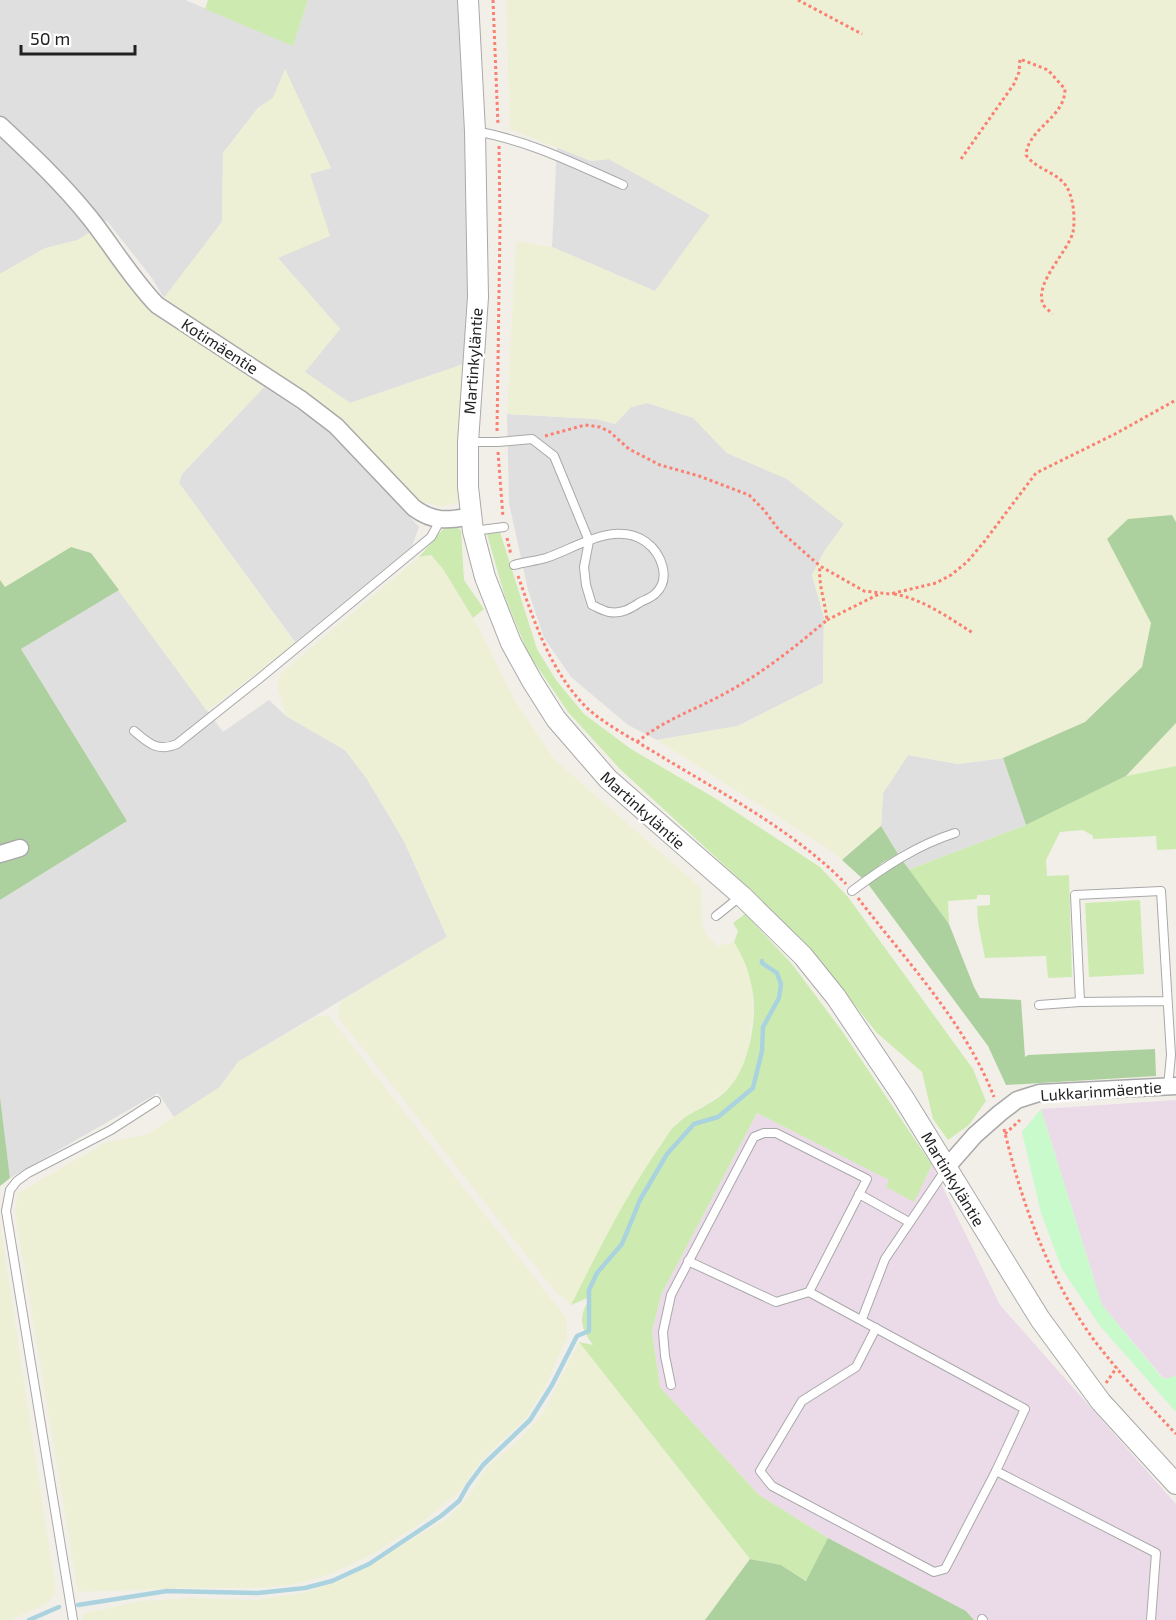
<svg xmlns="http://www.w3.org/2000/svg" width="1176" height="1620" viewBox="0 0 1176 1620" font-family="'Exo 2',sans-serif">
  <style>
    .residential { fill: #e0dfdf }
    .industrial { fill: #ebdbe8 }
    .farmland { fill: #eef0d5 }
    .grass { fill: #cdebb0 }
    .forest { fill: #add19e }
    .park { fill: #c8facc }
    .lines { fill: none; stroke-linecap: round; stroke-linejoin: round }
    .stream { stroke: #aad3df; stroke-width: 4.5 }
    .service-casing { stroke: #a9a9a9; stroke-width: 10 }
    .minor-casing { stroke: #a9a9a9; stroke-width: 19 }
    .tertiary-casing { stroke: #a9a9a9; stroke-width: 22 }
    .path { stroke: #fa8072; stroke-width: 3; stroke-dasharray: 3 3; stroke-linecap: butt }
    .service { stroke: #fff; stroke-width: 8 }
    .minor { stroke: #fff; stroke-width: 16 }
    .tertiary { stroke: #fff; stroke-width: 20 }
    .labels { text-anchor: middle; stroke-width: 5; stroke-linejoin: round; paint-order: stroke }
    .street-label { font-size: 16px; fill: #222; stroke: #fff }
  </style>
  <rect width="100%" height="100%" fill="#f2efe9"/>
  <g class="residential">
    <path d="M0,0H185L293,45L308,0H462L470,303L464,364L350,403L304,372L340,329L278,258L310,174L331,168L285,70L273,98L258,108L223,153L222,222L164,298L152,278L107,221L78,240L46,248L0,274Z"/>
    <path d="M557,147L591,161L609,159L710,215L655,291L552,247Z"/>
    <path d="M264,387L331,431L419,527L412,546L295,642L179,483L182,474Z"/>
    <path d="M647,403L694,418L727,453L787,479L844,524L824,552L812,575L824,617L823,683L738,726L657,740L628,725L571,677L544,638L528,590L509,503L507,414L597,419L615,424L631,407Z"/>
    <path d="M119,590L223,732L269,700L286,716L345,750L367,779L404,841L447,937L238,1062L220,1087L174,1117L158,1093L10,1178L0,1097V900L127,821L21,649Z"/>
    <path d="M908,755L958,764L1003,758L1026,825L908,870L881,826L883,793Z"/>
  </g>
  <g class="industrial">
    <path d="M1176,1100V1376L1164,1379L1102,1305L1041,1109Z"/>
    <path d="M757,1113L890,1180L886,1186L914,1201L932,1165L1000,1305L1176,1504V1620H974L966,1611L828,1538L759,1495L660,1387L652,1332L661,1295Z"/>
  </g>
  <g class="farmland">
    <path d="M506,0H1176V522L1172,515L1107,538L1151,623L1142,667L1085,722L1003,758L958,764L908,755L883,793L881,826L842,860L830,850L657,740L738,726L823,683L824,617L812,575L824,552L844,524L787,479L727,453L693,418L648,403L631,407L615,424L596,419L507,414L516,241L552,247L655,291L710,215L609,159L591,161L510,129Z"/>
    <path d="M285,69L331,168L310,174L330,236L278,258L340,329L305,372L350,403L464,364L460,440L459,502L442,507L416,500L342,420L164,298L222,222L223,153L258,108L273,98Z"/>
    <path d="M90,232L152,311L264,387L182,474L179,483L295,643L207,711L91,553L71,547L5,587L0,580V274L43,249L78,240Z"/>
    <path d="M431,555L443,569L481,632L514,699L554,759L701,888L702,922L706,935L718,946L734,942L742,956L752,986L753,1015L748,1052L740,1073L728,1089L676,1124L652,1159L603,1241L571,1305L555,1291L338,1017L341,1001L447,937L404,841L367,779L345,750L286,716L277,686L280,674L419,557Z"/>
    <path d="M1176,723V766L1126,776Z"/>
    <path d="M318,1016H329L567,1319V1338L546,1385L526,1418L482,1459L459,1492L422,1522L376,1552L329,1575L291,1585L256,1588H185L78,1592L15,1211L18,1193L107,1142L148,1134L220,1087L238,1062Z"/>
    <path d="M0,1223L56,1592L47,1604L10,1620H0Z"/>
    <path d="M579,1342L750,1559L705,1620H83L82,1614L141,1601L192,1598L256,1600L303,1593L342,1580L448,1518L470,1495L488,1466L519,1440L544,1412Z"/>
  </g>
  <g class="grass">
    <path d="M208,0H308L293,46L205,9Z"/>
    <path d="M452,524L461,530L464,580L484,609L473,618L443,569L431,555L419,557L444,528Z"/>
    <path d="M500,532L537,649L556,680L584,714L631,749L713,797L820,867L848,897L973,1069L986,1101L969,1125L948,1140L933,1119L922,1072L877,1033L809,948L748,887L620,769L568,712L528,653L505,597L487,534Z"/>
    <path d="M1176,766V849L1157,850L1156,836L1093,839V836L1083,830L1060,832L1046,860L1047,876L1069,875L1072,977L1048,978L1046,956L985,958L978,923L977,906L990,905V895H977V899L948,901L949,924L908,870L1026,825L1126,776Z"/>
    <path d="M1140,900L1144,974L1089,977L1085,903Z"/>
    <path d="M745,914L792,964L842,1031L932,1165L914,1202L886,1187L889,1180L757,1113L661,1295L652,1332L660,1387L759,1495L828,1538L807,1581L781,1565L750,1559L579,1342L593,1345C579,1326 578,1315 592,1296L571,1305C599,1249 627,1193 663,1142C667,1136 671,1128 677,1124C692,1110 716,1103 729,1088C750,1065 759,1013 751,984C748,969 742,955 734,942L738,931L733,923Z"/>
  </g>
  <g class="forest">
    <path d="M1172,515L1176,522V723L1126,776L1026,825L1003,758L1085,722L1142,667L1151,623L1107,539L1128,519Z"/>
    <path d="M71,547L91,553L119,590L21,649L127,821L0,900V580L5,587Z"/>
    <path d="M881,826L898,854L882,863L863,879L842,860Z"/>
    <path d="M902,860L949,924L974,987L980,998L1021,1000L1025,1057L1028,1055L1155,1049L1156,1076L1006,1085L988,1046L868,884Z"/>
    <path d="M0,1097L10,1178L0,1186Z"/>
    <path d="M828,1538L966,1611L974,1620H705L750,1559L781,1565L806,1581Z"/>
  </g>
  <path class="park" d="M1041,1109L1102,1305L1163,1379L1176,1376V1412L1100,1326L1062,1269L1041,1213L1022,1132Z"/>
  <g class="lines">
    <g class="stream">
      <path d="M78,1605L167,1591L258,1593L305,1588L332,1581L369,1564L441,1516L459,1501L468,1485L483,1465L530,1420L552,1385L577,1336L589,1331V1290L597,1273L622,1244L640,1200L667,1154L694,1124L718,1117L753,1088L762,1051L763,1027L779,998L781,984L777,973L762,963V961"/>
      <path d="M29,1620L59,1607"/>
    </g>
    <g class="service-casing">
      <g id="service">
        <path d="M475,131C530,141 573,163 623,185"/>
        <path d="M468,442H498L532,439L554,456L589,541L584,567L586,585L592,605C597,607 603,611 609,612C621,614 630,609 639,603C644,600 651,598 655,594C672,579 661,553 646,542C615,520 576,548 546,558C536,561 524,562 514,565"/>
        <path d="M473,531L504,527"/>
        <path d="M134,731C149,744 158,752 177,744L260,678L431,537L441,519"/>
        <path d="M852,891C884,867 917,845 955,833"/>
        <path d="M716,916L741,896"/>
        <path d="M1167,1001L1080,1002L1075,895L1161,891L1171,1055L1168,1087"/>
        <path d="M1039,1005L1080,1002"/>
        <path d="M859,1194L909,1222"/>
        <path d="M688,1261L776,1302L809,1292L1025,1409L996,1471L1156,1553L1151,1620"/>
        <path d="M862,1319L885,1259L946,1169"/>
        <path d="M876,1328L856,1367L802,1401L760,1471L772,1486L934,1572L945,1569L996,1471"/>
        <path d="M671,1385L665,1356L663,1332L671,1295L754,1137L764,1133H776L867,1179L809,1292"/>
        <path d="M982,1619L983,1620"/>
        <path d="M73,1620L6,1211L10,1190L17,1181L28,1173L111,1130L156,1101"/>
      </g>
    </g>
    <g class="minor-casing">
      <g id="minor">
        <path d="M0,125C32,155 63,184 90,218C113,247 131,278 157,305L302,400L336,426L414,508C433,522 448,521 471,516"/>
        <path d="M0,854L20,848"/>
        <path d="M946,1168L975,1135L1000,1113L1017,1100L1039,1093L1176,1086"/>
      </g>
    </g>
    <g class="tertiary-casing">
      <path id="tertiary" d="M468,0L475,131L478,297L468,442V487L473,531L485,577L511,643L532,681L556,719L608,779L742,896L803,956L836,997L903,1097L1040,1319L1101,1402L1176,1484"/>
    </g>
    <g class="path">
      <path d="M493,0L498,125"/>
      <path d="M798,0L862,34"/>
      <path d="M961,159L1014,84L1019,72L1020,59L1048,70L1065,89C1065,118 1028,128 1026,155C1038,172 1063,172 1070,194C1074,205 1075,221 1073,232C1068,252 1034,283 1043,304C1044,307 1050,311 1052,314"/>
      <path d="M497,431L500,225L499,146"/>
      <path d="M545,436L585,425L600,427L610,432L629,449L660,465L699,476L749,495L764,510L779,530L820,566L864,591L890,594L936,583L951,575L967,562L984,542L1036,473L1115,434L1176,400"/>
      <path d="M498,452L503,517"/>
      <path d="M507,538L511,555"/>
      <path d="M518,576C535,623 550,671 587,708C604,724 638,742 659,755C723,794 793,830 846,884"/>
      <path d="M894,594C923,599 949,618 973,633"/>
      <path d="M827,620L879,594"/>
      <path d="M637,742C664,720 692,711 722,695C760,675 794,648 827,620C825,601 818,584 820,566"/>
      <path d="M858,898C906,961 965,1022 994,1097"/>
      <path d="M1004,1129C1022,1204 1048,1277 1094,1340C1119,1373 1148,1404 1176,1434"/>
      <path d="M1005,1134L1020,1120"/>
      <path d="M1106,1383L1117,1367"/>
    </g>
    <use href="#service" class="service"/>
    <use href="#minor" class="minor"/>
    <use href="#tertiary" class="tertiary"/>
  </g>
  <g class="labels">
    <g class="street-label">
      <text transform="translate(220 346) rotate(33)" y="6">Kotimäentie</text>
      <text transform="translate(473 361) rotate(-86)" y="6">Martinkyläntie</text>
      <text transform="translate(643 810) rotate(42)" y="6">Martinkyläntie</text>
      <text transform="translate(1101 1091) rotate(-4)" y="6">Lukkarinmäentie</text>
      <text transform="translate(953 1179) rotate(59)" y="6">Martinkyläntie</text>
    </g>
  </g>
  <path d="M21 45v9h114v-9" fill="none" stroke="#222222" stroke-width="3"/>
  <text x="30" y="45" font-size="18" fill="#222222" stroke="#ffffff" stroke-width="4.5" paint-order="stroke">50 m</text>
</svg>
